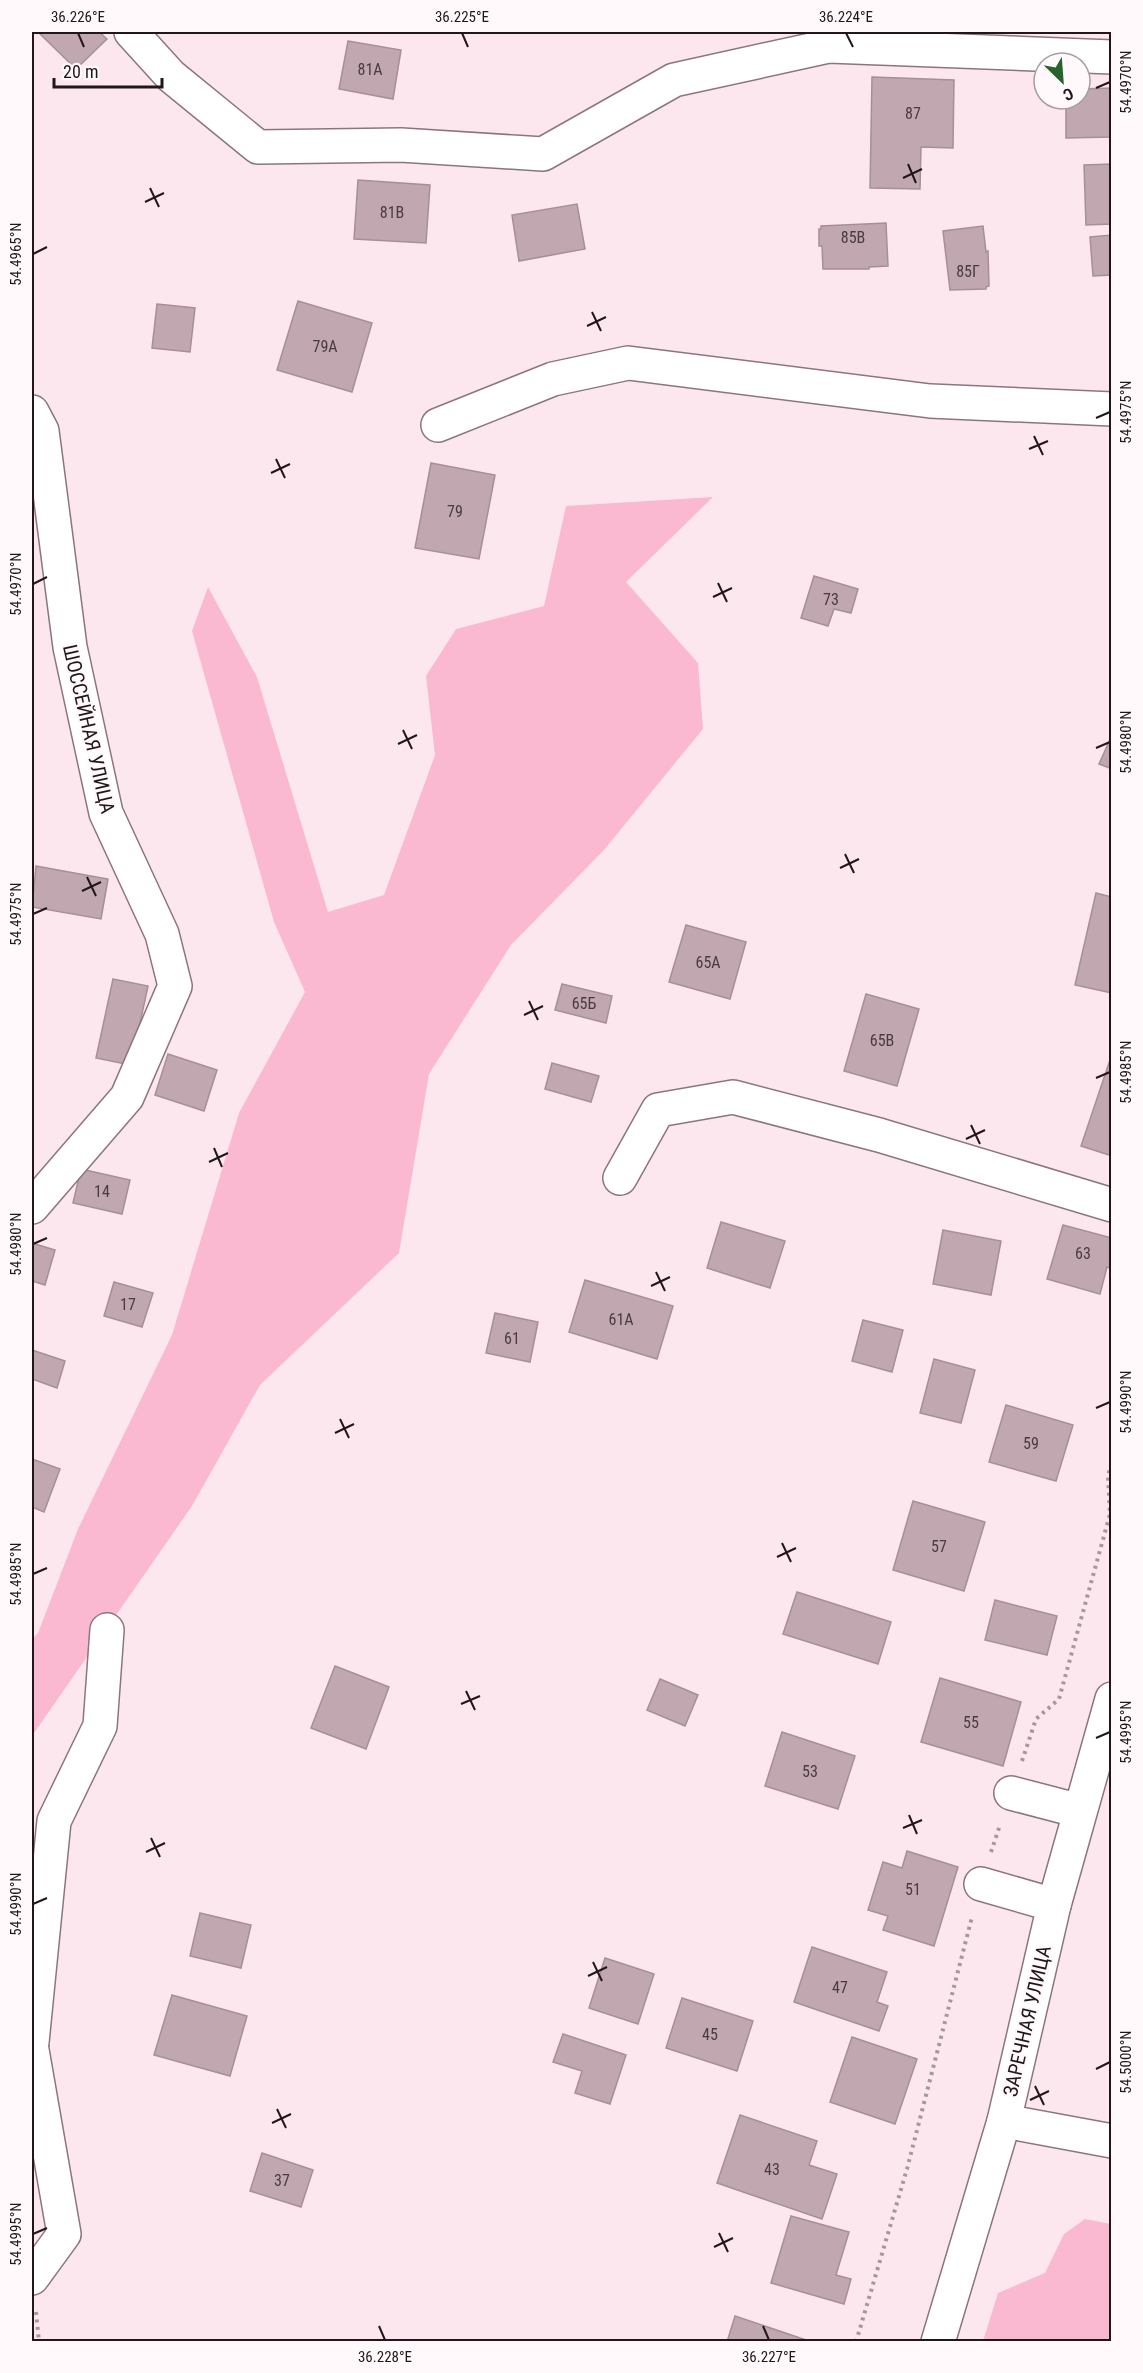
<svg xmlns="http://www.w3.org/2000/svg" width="1143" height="2373" viewBox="0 0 1143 2373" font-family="'Roboto Condensed',sans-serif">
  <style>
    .green { fill: #fab9d1 }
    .building { fill: #c0a7b0; stroke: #a78f97; stroke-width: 1.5 }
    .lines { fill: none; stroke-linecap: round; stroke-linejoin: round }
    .minor-casing { stroke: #8d757e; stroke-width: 36 }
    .path { stroke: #a8969c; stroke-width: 4; stroke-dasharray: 3 4.5; stroke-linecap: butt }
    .minor { stroke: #fff; stroke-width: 33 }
    .ticks { fill: none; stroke: #21171b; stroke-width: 2 }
    .labels { text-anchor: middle; stroke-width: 5; stroke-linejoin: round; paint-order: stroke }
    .number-label { font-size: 16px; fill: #493b40 }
    .street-label { font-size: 20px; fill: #21171b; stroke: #fff9fb }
    .neatline { fill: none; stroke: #21171b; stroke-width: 2 }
    .ticks-label { font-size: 15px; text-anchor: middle; fill: #21171b }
  </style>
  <rect width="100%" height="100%" fill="#fde7ee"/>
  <g class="green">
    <path d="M713,497L626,582L698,663L703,729L604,850L511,945L429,1074L399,1253L260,1385L192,1506L32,1736V1639L38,1633L78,1529L172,1335L239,1113L305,992L274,922L192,631L208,587L257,677L328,912L384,895L435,755L426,676L456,629L544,606L566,506Z"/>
    <path d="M1085,2219L1111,2224V2341H983L998,2293L1045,2273L1064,2234Z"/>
  </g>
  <g class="building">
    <path d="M38,32H99L107,39L76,69Z"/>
    <path d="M348,41L401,50L393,99L339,89Z"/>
    <path d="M872,77L954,80L953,148L921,147L920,189L870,188Z"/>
    <path d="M1112,88V137L1066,138V99H1080V89Z"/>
    <path d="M1112,164V224L1086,225L1084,165Z"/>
    <path d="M358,180L430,185L426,243L354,239Z"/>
    <path d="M577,204L585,249L519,261L512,215Z"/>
    <path d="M886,223L888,266L869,267V269H823L822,246H819V229H821V226Z"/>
    <path d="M983,226L986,252L988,251L989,286L986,287V289L950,290L943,231Z"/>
    <path d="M1112,235V275L1093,276L1090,237Z"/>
    <path d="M298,301L372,323L352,392L277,370Z"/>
    <path d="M157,304L195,308L190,352L152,348Z"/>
    <path d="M431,463L495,475L479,559L415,548Z"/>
    <path d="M814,576L858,589L851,613L834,609L828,626L801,618Z"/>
    <path d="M1112,735V769L1099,764Z"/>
    <path d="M36,866L108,879L101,919L32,907Z"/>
    <path d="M1096,893L1112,897V993L1075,985Z"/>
    <path d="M686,925L746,942L730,999L669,982Z"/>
    <path d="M113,979L148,986L131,1065L96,1058Z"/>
    <path d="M562,984L612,996L606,1023L555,1010Z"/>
    <path d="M866,994L919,1009L897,1086L844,1071Z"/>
    <path d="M168,1054L217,1070L204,1111L155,1095Z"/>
    <path d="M1112,1054V1156L1081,1146Z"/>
    <path d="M552,1063L599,1076L591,1102L545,1089Z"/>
    <path d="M81,1169L130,1180L122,1214L73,1203Z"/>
    <path d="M721,1222L785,1241L770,1288L707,1268Z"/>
    <path d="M1063,1225L1112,1238V1269L1107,1267L1100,1294L1047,1279Z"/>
    <path d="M943,1230L1001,1241L991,1295L933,1284Z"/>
    <path d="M32,1243L55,1250L45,1285L32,1281Z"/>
    <path d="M585,1280L673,1306L657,1359L569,1332Z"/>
    <path d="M114,1282L153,1293L142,1327L104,1316Z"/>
    <path d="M495,1313L538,1322L530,1362L486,1353Z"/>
    <path d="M863,1320L903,1330L892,1372L852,1361Z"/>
    <path d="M32,1350L65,1361L57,1388L32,1379Z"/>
    <path d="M934,1359L975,1370L961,1423L920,1413Z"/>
    <path d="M1006,1405L1073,1425L1056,1481L989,1462Z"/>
    <path d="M32,1459L60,1469L44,1512L32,1507Z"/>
    <path d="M913,1501L985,1522L964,1591L893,1570Z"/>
    <path d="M797,1592L891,1622L878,1664L783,1634Z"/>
    <path d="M995,1600L1057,1616L1047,1655L985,1640Z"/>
    <path d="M335,1666L389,1687L366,1749L311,1728Z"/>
    <path d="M940,1678L1021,1702L1003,1766L921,1742Z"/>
    <path d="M660,1679L698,1695L685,1726L647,1710Z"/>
    <path d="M782,1732L855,1756L838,1809L765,1786Z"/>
    <path d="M907,1851L958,1867L934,1946L883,1930L888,1916L868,1910L883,1862L902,1868Z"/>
    <path d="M200,1913L251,1925L241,1968L190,1956Z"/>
    <path d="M812,1947L887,1972L877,2002L888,2006L879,2031L794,2002Z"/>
    <path d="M605,1958L654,1974L638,2024L589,2008Z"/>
    <path d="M172,1995L247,2016L230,2076L154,2055Z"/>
    <path d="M682,1998L753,2021L737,2071L666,2048Z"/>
    <path d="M563,2034L626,2055L610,2104L575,2093L582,2071L553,2062Z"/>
    <path d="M852,2037L917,2059L895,2124L830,2102Z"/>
    <path d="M740,2115L817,2141L809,2165L837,2174L822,2219L717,2183Z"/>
    <path d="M262,2153L313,2170L301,2207L250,2191Z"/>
    <path d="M791,2216L849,2232L836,2275L851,2279L844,2304L771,2283Z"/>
    <path d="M735,2316L812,2342H727Z"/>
  </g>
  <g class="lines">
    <g class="minor-casing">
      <g id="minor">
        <path d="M131,32L171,76L258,147L401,145L543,154L674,80L829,46L1112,57"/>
        <path d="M32,412L42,431L70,647L106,813L162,934L175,986L127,1097L32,1207"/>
        <path d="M438,425L553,379L628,363L930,401L1112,409"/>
        <path d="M620,1178L658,1110L733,1097L879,1135L1112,1205"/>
        <path d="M1011,1793L1080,1811"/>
        <path d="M981,1884L1054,1905"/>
        <path d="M32,2042L54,1821L100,1726L107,1630"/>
        <path d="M32,2050L64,2234L32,2278"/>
        <path d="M1004,2121L1112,2141"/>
        <path d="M938,2342L1004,2121L1054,1905L1112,1699"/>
      </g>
    </g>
    <g class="path">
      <path d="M1022,1761L1036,1719L1059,1699L1110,1514L1108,1476L1112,1461"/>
      <path d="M991,1852L1000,1825"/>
      <path d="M36,2312L39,2342"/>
      <path d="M856,2342L907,2169L972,1917"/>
    </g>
    <use href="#minor" class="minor"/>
  </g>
  <path class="ticks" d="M78,33L84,47M462,33L468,47M846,33L853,47M1096,88L1110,82M908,164L916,183M903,178L922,169M150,188L159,207M145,202L164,193M33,254L47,247M592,312L601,331M587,326L606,317M1096,418L1110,412M1034,436L1043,455M1029,449L1048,441M276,459L285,478M271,473L290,464M718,583L727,602M33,584L47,577M713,597L732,588M403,730L412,749M398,744L417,735M1096,748L1110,742M845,854L854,873M840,868L859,859M87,877L96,896M82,891L101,882M33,914L47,908M529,1001L538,1020M524,1015L543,1006M1096,1078L1110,1072M971,1125L980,1144M966,1139L985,1130M214,1148L222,1167M209,1162L228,1153M33,1244L47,1238M656,1272L665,1291M651,1286L670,1277M1096,1408L1110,1402M340,1419L349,1438M335,1433L354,1424M782,1543L791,1562M777,1557L796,1548M33,1574L47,1568M466,1691L475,1710M461,1704L480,1696M1096,1738L1110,1732M909,1815L917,1834M903,1828L922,1820M151,1838L160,1857M146,1852L165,1843M33,1904L47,1898M593,1962L602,1981M588,1976L607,1967M1096,2069L1110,2062M1035,2086L1044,2105M1030,2100L1049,2091M277,2109L286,2128M272,2123L291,2114M719,2233L728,2252M33,2234L47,2228M714,2247L733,2238M379,2326L385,2340M763,2326L769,2340"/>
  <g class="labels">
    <g class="number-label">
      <text x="370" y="75">81А</text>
      <text x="913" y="119">87</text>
      <text x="392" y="218">81В</text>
      <text x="853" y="243">85В</text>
      <text x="968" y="277">85Г</text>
      <text x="325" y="352">79А</text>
      <text x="455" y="517">79</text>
      <text x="831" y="605">73</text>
      <text x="708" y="968">65А</text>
      <text x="584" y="1009">65Б</text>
      <text x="882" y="1046">65В</text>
      <text x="102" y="1197">14</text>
      <text x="1083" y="1259">63</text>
      <text x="128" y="1310">17</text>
      <text x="621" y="1325">61А</text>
      <text x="512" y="1344">61</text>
      <text x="1031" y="1449">59</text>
      <text x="939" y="1552">57</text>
      <text x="971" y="1728">55</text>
      <text x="810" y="1777">53</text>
      <text x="913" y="1895">51</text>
      <text x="840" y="1993">47</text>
      <text x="710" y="2040">45</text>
      <text x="772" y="2175">43</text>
      <text x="282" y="2186">37</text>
    </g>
    <g class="street-label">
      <text transform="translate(89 729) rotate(77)" y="7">ШОССЕЙНАЯ УЛИЦА</text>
      <text transform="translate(1027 2021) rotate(-77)" y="7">ЗАРЕЧНАЯ УЛИЦА</text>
    </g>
  </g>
  <rect width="1143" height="2373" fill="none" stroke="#fff9fb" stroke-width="66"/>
  <g transform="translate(1062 81) rotate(155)"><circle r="28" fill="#fff9fb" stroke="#a69fa1" stroke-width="1.5"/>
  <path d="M0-4.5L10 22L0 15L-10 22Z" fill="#27642c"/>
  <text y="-9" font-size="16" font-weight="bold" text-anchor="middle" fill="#21171b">С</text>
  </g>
  <path d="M54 78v9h108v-9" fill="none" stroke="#21171b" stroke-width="3"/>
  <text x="63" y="78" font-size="18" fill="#21171b" stroke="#fff9fb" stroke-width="4.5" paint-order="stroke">20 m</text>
  <rect x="33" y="33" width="1077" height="2307" class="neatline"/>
  <g class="ticks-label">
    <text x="78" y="22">36.226°E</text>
    <text x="462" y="22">36.225°E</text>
    <text x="846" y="22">36.224°E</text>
    <text transform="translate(1126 82) rotate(-90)" y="5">54.4970°N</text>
    <text transform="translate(16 254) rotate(-90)" y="5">54.4965°N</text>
    <text transform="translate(1126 412) rotate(-90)" y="5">54.4975°N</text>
    <text transform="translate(16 584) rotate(-90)" y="5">54.4970°N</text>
    <text transform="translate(1126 742) rotate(-90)" y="5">54.4980°N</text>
    <text transform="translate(16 914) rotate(-90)" y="5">54.4975°N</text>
    <text transform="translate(1126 1072) rotate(-90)" y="5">54.4985°N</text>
    <text transform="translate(16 1244) rotate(-90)" y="5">54.4980°N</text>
    <text transform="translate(1126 1402) rotate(-90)" y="5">54.4990°N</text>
    <text transform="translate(16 1574) rotate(-90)" y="5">54.4985°N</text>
    <text transform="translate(1126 1732) rotate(-90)" y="5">54.4995°N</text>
    <text transform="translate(16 1904) rotate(-90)" y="5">54.4990°N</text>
    <text transform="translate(1126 2062) rotate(-90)" y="5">54.5000°N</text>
    <text transform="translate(16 2234) rotate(-90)" y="5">54.4995°N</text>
    <text x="385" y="2362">36.228°E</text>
    <text x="769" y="2362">36.227°E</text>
  </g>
</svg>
